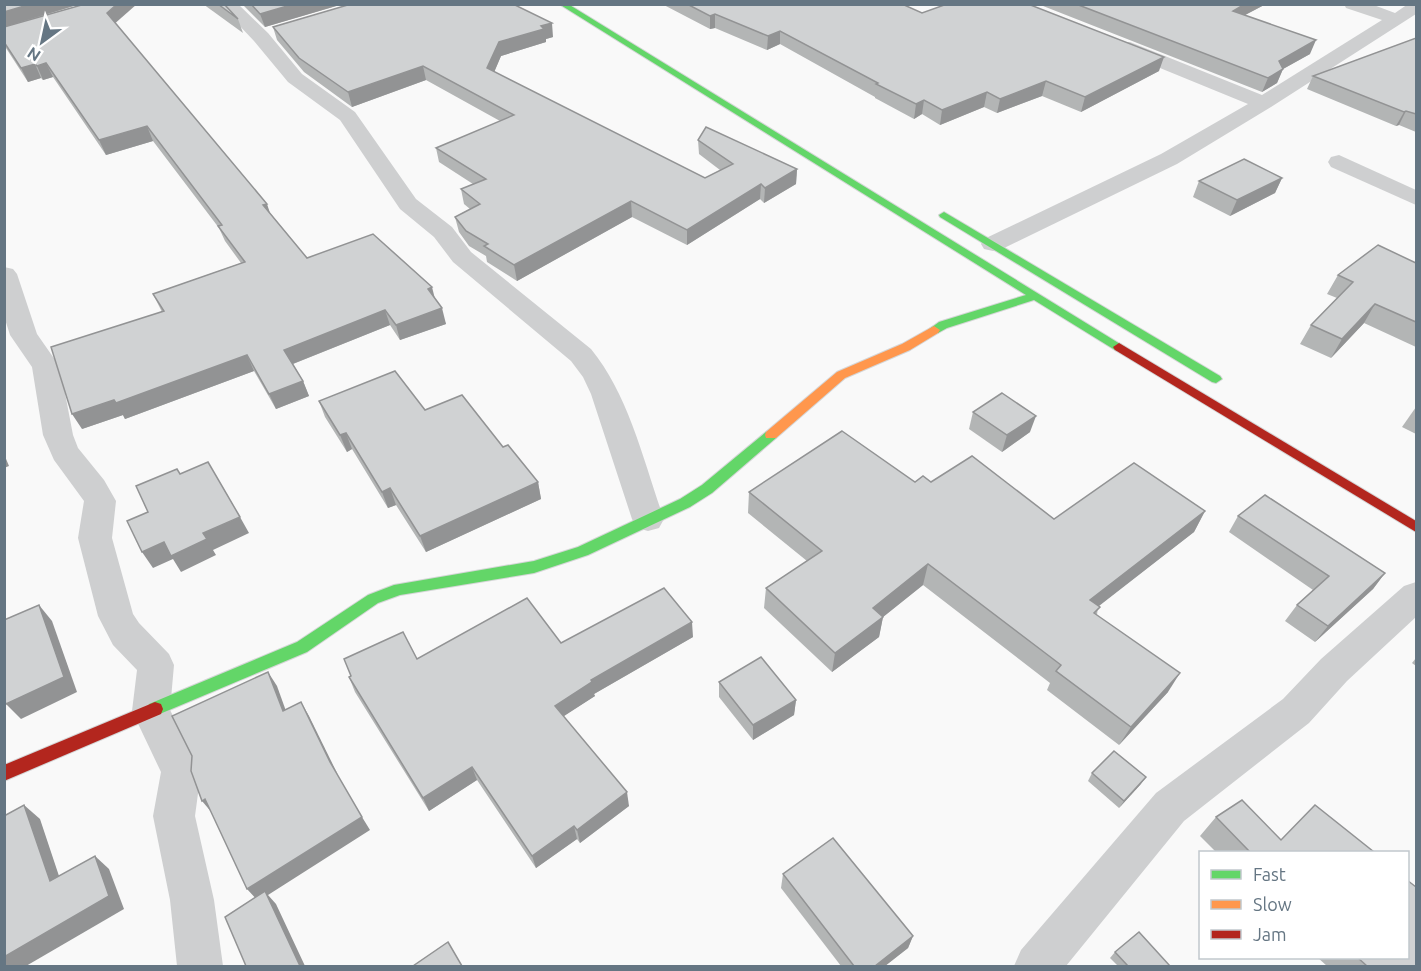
<svg xmlns="http://www.w3.org/2000/svg" width="1421" height="971" viewBox="0 0 1421 971" font-family="Ubuntu,sans-serif">
  <style>
    .lines { fill: none; stroke-linecap: round; stroke-linejoin: round }
    .fast-casing { stroke: #d5d6d7; stroke-width: 2 }
    .slow-casing { stroke: #d5d6d7; stroke-width: 2 }
    .jam-casing { stroke: #d5d6d7; stroke-width: 2 }
    .street { fill: #cecfd0; fill-rule: evenodd }
    .fast { fill: #63d668; fill-rule: evenodd }
    .slow { fill: #ff974d; fill-rule: evenodd }
    .jam { fill: #b3261e; fill-rule: evenodd }
    .wall { fill: #b3b5b5 }
    .shaded-wall { fill: #929394 }
    .building { fill: #d0d2d3; stroke: #929394; stroke-width: 1.5 }
  </style>
  <rect width="100%" height="100%" fill="#f9f9f9"/>
  <g class="lines">
    <g class="fast-casing">
      <g id="fast">
        <path d="M559,4H568L1125,347L1119,351L1115,350L1034,300L947,328L938,333H930L928,330L939,322L1026,295Z"/>
        <path d="M944,212L1220,376L1222,379L1216,383L1212,382L940,217L939,215Z"/>
        <path d="M771,431L776,432L777,435L776,438L712,493L690,507L588,555L534,573L400,595L378,603L307,652L155,716L149,714L147,709L149,704L297,642L368,595L394,585L534,561L578,547L680,499L702,485L766,432Z"/>
      </g>
    </g>
    <g class="slow-casing">
      <path id="slow" d="M934,326L940,330L938,333L910,350L845,378L776,438H766L765,435L766,432L837,372L902,344Z"/>
    </g>
    <g class="jam-casing">
      <g id="jam">
        <path d="M1119,343L1416,521V532L1115,350L1113,347Z"/>
        <path d="M155,702L161,704L163,709L161,714L4,781V765Z"/>
      </g>
    </g>
    <g class="street">
      <path d="M219,4H238L268,33L302,74L355,112L416,199L452,227L471,252L591,349C629,395 644,463 664,519L659,528L648,531L637,528L632,519L591,394L583,377L571,361L453,262L434,237L400,209L340,120L288,82L254,41Z"/>
      <path d="M1344,4H1371L1395,13L1408,4H1416V14L1271,107L1177,164L1002,249L993,251L984,249L981,244L984,239L1161,154L1248,104L1116,50L1114,46L1116,42H1130L1262,95L1382,20L1346,8Z"/>
      <path d="M1339,155L1416,190V205L1331,167L1328,162L1331,157Z"/>
      <path d="M4,267L13,269L17,274L37,334L60,367L73,435L78,448L104,480L116,501L112,538L133,614L139,623L169,654L174,665L170,710L201,771L195,816L214,900L223,966H177L170,900L153,816L161,772L132,711L137,670L113,645L98,616L78,538L84,501L54,460L43,435L32,367L10,335L4,316Z"/>
      <path d="M1416,582V617L1347,681L1309,723L1184,821L1066,966H1014L1021,950L1156,793L1283,699L1321,659L1404,586Z"/>
    </g>
    <use href="#fast" class="fast"/>
    <use href="#slow" class="slow"/>
    <use href="#jam" class="jam"/>
  </g>
  <g class="wall">
    <path d="M4,4H80L10,26L115,23L307,258L435,299L446,324L400,340L390,325L293,364L303,381L309,396L276,409L254,371L125,419L123,415L82,429L162,312L153,294L241,263L225,241L219,228L153,141L106,155L53,77L43,80L41,78L28,82L4,45Z"/>
    <path d="M203,4H218L238,19L243,33Z"/>
    <path d="M242,4H343L265,27Z"/>
    <path d="M662,4H902L922,13L1159,71L1081,112L1042,96L997,113L984,107L940,125L922,114L914,119L875,98V97L780,44L767,50L715,28L710,29Z"/>
    <path d="M1038,4H1266L1245,15L1310,54L1283,69L1277,83L1262,92Z"/>
    <path d="M273,27L553,37L546,39V42L501,56L494,72L705,178L720,170L699,154L698,140L797,169L796,184L764,203L760,199L687,245L632,217L517,281L487,262L486,256L469,246L459,232L455,217L470,209L464,204L461,189L473,184L439,162L436,148L500,121L426,80L352,107L304,72L277,40Z"/>
    <path d="M1416,38V132L1399,125L1396,126L1307,89L1313,76Z"/>
    <path d="M1282,178L1275,193L1230,216L1193,197L1199,181Z"/>
    <path d="M1416,263V347L1364,323L1331,358L1300,344L1311,325L1337,298L1327,294L1338,275Z"/>
    <path d="M319,401L425,410L503,447L538,482L541,499L426,552L396,505L388,508L352,449L347,452L325,417Z"/>
    <path d="M1416,407V434L1402,427Z"/>
    <path d="M973,412L1030,432L1002,452L969,429Z"/>
    <path d="M915,482H931L1054,519L1205,511L1194,532L1098,606L1097,615L1168,692L1119,745L1047,690L1050,683L923,585L883,617L879,637L832,672L764,608L766,588L807,561L748,513L749,492Z"/>
    <path d="M1238,516L1385,573L1373,589L1315,642L1285,621L1297,605L1313,590L1229,532Z"/>
    <path d="M693,637L594,694L595,696L563,716L629,806L580,843L577,839L536,868L477,780L429,811L355,692L349,677L417,659L561,643Z"/>
    <path d="M1416,658V666L1412,663Z"/>
    <path d="M719,682L796,700L794,715L753,740L719,697Z"/>
    <path d="M1092,773L1146,777L1140,785L1119,808L1088,781Z"/>
    <path d="M1216,817L1281,840L1374,852H1216L1200,836Z"/>
    <path d="M783,874L913,936L908,948L885,966H841L781,888Z"/>
    <path d="M1115,952L1170,966H1118L1110,958Z"/>
    <path d="M1317,957H1407L1416,966H1327Z"/>
  </g>
  <g class="shaded-wall">
    <path d="M31,4H80L4,27V12Z"/>
    <path d="M117,4H137L112,26L107,13Z"/>
    <path d="M294,4H343L265,27L260,14Z"/>
    <path d="M1245,4H1266L1228,24L1233,11Z"/>
    <path d="M715,14V28L710,29V16Z"/>
    <path d="M552,23L553,37L546,39V42L501,56L490,82L487,68L499,42L541,26Z"/>
    <path d="M780,31V44L767,50L768,36Z"/>
    <path d="M1316,40L1310,54L1283,69L1277,83L1262,92L1268,78L1279,61Z"/>
    <path d="M1164,57L1159,71L1081,112L1085,97Z"/>
    <path d="M46,63L53,77L43,80L37,66Z"/>
    <path d="M35,64L41,78L28,82L21,68Z"/>
    <path d="M423,66L426,80L352,107L348,92Z"/>
    <path d="M1046,81L1042,96L997,113L1000,99Z"/>
    <path d="M987,92L984,107L940,125L942,110Z"/>
    <path d="M924,100L922,114L914,119L916,104Z"/>
    <path d="M1406,111L1399,125L1396,126L1404,112Z"/>
    <path d="M147,126L153,141L106,155L99,140Z"/>
    <path d="M797,169L796,184L764,203L765,188Z"/>
    <path d="M1282,178L1275,193L1230,216L1237,200Z"/>
    <path d="M761,184L760,199L687,245V230Z"/>
    <path d="M631,201L632,217L517,281L514,265Z"/>
    <path d="M267,204L272,219L263,205Z"/>
    <path d="M432,287L436,303L428,289Z"/>
    <path d="M1375,304L1364,323L1331,358L1342,339Z"/>
    <path d="M442,308L446,324L400,340L396,325Z"/>
    <path d="M385,310L390,325L290,365L284,350Z"/>
    <path d="M247,355L254,371L125,419L123,415L82,429L72,414Z"/>
    <path d="M303,381L309,396L276,409L269,394Z"/>
    <path d="M1036,416L1030,432L1002,452L1007,435Z"/>
    <path d="M346,433L352,449L347,452L340,435Z"/>
    <path d="M4,454L9,466L4,468Z"/>
    <path d="M538,482L541,499L426,552L420,536Z"/>
    <path d="M390,488L396,505L388,508L382,492Z"/>
    <path d="M1205,511L1194,532L1081,620L1090,600Z"/>
    <path d="M240,517L249,533L213,550L216,555L181,572L173,559L153,568L142,552L164,542L203,533Z"/>
    <path d="M928,564L923,585L873,625L883,617L879,637L832,672L835,653L873,608Z"/>
    <path d="M1385,573L1373,589L1315,642L1328,626Z"/>
    <path d="M39,605L52,621L77,692L21,719L6,704Z"/>
    <path d="M692,622L693,637L594,694L595,696L558,720L555,706L591,680Z"/>
    <path d="M268,672L277,686L291,725L283,711Z"/>
    <path d="M1180,673L1168,692L1119,745L1131,727Z"/>
    <path d="M796,700L794,715L753,740V725Z"/>
    <path d="M301,702L309,716L338,775L330,762Z"/>
    <path d="M472,767L477,780L429,811L423,798Z"/>
    <path d="M1146,777L1140,785L1119,808L1124,801Z"/>
    <path d="M627,792L629,806L580,843L577,830Z"/>
    <path d="M205,799L213,814L202,801Z"/>
    <path d="M24,805L40,819L65,894L50,881Z"/>
    <path d="M362,817L370,830L268,895L276,904L305,966H300L258,901L247,889Z"/>
    <path d="M574,826L577,839L536,868L532,856Z"/>
    <path d="M95,856L109,869L124,909L26,966H4V957Z"/>
    <path d="M913,936L908,948L885,966H875Z"/>
  </g>
  <g class="building">
    <path d="M4,4H31L4,12Z"/>
    <path d="M85,4H117L107,13L267,204L263,205L307,258L373,234L432,287L428,289L442,308L396,325L385,310L284,350L303,381L269,394L247,355L116,403L114,400L72,414L51,347L164,311L153,294L245,262L218,226L222,225L147,126L99,140L46,63L37,66L35,64L21,68L4,42V27Z"/>
    <path d="M218,4H224L238,19Z"/>
    <path d="M251,4H294L260,14Z"/>
    <path d="M351,4H513L552,23L541,26L544,29L499,42L487,68L705,178L733,164L698,140L706,127L797,169L765,188L761,184L687,230L631,201L514,265L484,246L488,244L466,231L455,217L480,204L461,189L486,179L436,148L514,115L423,66L348,92L299,58L273,27Z"/>
    <path d="M687,4H902L922,13L947,4H1028L1164,57L1085,97L1046,81L1000,99L987,92L942,110L924,100L916,104L876,84L878,83L780,31L768,36L715,14L710,16Z"/>
    <path d="M1076,4H1245L1233,11L1316,40L1279,61L1283,69L1268,78Z"/>
    <path d="M1416,38V114L1406,111L1404,112L1313,76Z"/>
    <path d="M1244,159L1282,178L1237,200L1199,181Z"/>
    <path d="M1378,245L1416,263V322L1375,304L1342,339L1311,325L1353,282L1338,275Z"/>
    <path d="M395,371L425,410L462,395L503,447L508,445L538,482L420,536L390,488L382,492L346,433L340,435L319,401Z"/>
    <path d="M1002,393L1036,416L1007,435L973,412Z"/>
    <path d="M842,431L915,482L923,476L931,482L972,456L1054,519L1134,463L1205,511L1090,600L1100,607L1094,613L1180,673L1131,727L1056,671L1061,665L928,564L873,608L883,617L835,653L766,588L822,551L749,492Z"/>
    <path d="M208,462L240,517L203,533L207,539L171,556L164,542L142,552L127,521L148,512L136,486L177,469L180,474Z"/>
    <path d="M1265,495L1385,573L1328,626L1297,605L1329,576L1238,516Z"/>
    <path d="M664,588L692,622L591,680L592,682L555,706L627,792L577,830L574,826L532,856L472,767L423,798L349,677L351,676L344,659L403,632L417,659L527,598L561,643Z"/>
    <path d="M39,605L64,677L6,704L4,699V620Z"/>
    <path d="M761,657L796,700L753,725L719,682Z"/>
    <path d="M268,672L283,711L301,702L330,762L362,817L247,889L205,799L202,801L191,771L192,756L172,716Z"/>
    <path d="M1114,751L1146,777L1124,801L1092,773Z"/>
    <path d="M1242,800L1281,840L1315,805L1374,852H1250L1216,817Z"/>
    <path d="M24,805L50,881L95,856L109,896L4,957V816Z"/>
    <path d="M833,838L913,936L875,966H854L783,874Z"/>
    <path d="M1407,880L1416,887V966H1367L1357,957H1407Z"/>
    <path d="M265,891L300,966H246L225,917Z"/>
    <path d="M1139,932L1170,966H1128L1115,952Z"/>
    <path d="M448,942L462,966H413Z"/>
  </g>
  <rect width="1421" height="971" fill="none" stroke="#657683" stroke-width="12"/>
  <rect x="1199" y="851" width="210" height="108" fill="#ffffff" stroke="#c1c8cd" stroke-width="1.5"/>
  <rect x="1211" y="870" width="30" height="9" fill="#63d668" stroke="#c1c8cd" stroke-width="1.5"/>
  <text x="1253" y="881" font-size="18" fill="#657683">Fast</text>
  <rect x="1211" y="900" width="30" height="9" fill="#ff974d" stroke="#c1c8cd" stroke-width="1.5"/>
  <text x="1253" y="911" font-size="18" fill="#657683">Slow</text>
  <rect x="1211" y="930" width="30" height="9" fill="#b3261e" stroke="#c1c8cd" stroke-width="1.5"/>
  <text x="1253" y="941" font-size="18" fill="#657683">Jam</text>
  <g transform="translate(42 42) rotate(213)" stroke="#ffffff" stroke-width="4.5" paint-order="stroke">
  <path d="M0-4.5L10 22L0 15L-10 22Z" fill="#657683"/>
  <text y="-9" font-size="16" font-weight="bold" text-anchor="middle" fill="#657683">N</text>
  </g>
</svg>
